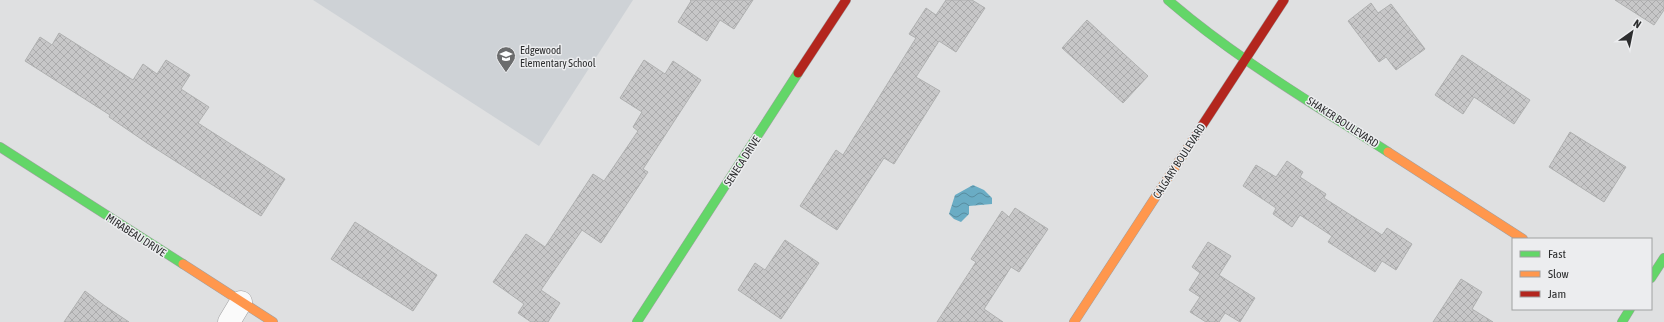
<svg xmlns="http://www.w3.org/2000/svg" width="1664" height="322" viewBox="0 0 1664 322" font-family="'Asap Condensed',sans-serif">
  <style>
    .built { fill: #ced2d6 }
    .water { fill: url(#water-waves) }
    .building { fill: url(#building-cross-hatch); stroke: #afb0b0 }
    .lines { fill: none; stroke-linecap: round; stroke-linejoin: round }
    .street-casing { stroke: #a1a1a2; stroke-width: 23 }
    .fast-casing { stroke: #a1a1a2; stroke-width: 10 }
    .slow-casing { stroke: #a1a1a2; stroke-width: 10 }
    .jam-casing { stroke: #a1a1a2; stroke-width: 10 }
    .street { stroke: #fafafa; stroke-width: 22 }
    .fast { stroke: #63d668; stroke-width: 9 }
    .slow { stroke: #ff974d; stroke-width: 9 }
    .jam { stroke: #b3261e; stroke-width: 9 }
    .labels { text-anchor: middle; stroke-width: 3; stroke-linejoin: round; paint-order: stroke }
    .poi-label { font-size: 11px; fill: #2d2e2f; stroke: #ecedef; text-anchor: start }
    .street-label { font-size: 11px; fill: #2d2e2f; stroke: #ecedef }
  </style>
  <defs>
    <pattern id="water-waves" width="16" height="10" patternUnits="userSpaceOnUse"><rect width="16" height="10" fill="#6aacc4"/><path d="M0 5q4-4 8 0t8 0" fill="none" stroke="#588ca0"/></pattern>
    <pattern id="building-cross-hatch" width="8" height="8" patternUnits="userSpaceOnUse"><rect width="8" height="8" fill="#c7c7c8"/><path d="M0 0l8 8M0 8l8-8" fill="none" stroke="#ababac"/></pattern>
  </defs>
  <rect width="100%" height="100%" fill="#dfe0e1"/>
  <path class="built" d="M313,0H633L539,146Z"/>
  <path class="water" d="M973,185L984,190L992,198V204L969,206V214L961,222L954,219L949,214L955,195Z"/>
  <g class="building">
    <path d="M690,0H753L734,29L720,20L707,41L678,22L691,1Z"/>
    <path d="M946,0H972L985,8L956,52L939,41L916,77L940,91L894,164L884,158L837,230L800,206L836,150L843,155L916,38L909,34L926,8L936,15Z"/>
    <path d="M1615,0H1664V10L1654,25Z"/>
    <path d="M1371,3L1378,13L1391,4L1425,49L1396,70L1386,57L1379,62L1348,21Z"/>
    <path d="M1087,20L1148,76L1123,103L1062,48Z"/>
    <path d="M59,33L133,80L143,64L157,74L166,60L190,75L181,89L209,107L198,123L285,179L261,216L147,143L109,117L110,115L25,61L40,37L52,45Z"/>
    <path d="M1462,55L1530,100L1514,124L1474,97L1463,114L1435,95Z"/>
    <path d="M644,60L665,74L673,61L701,80L643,169L648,172L601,243L582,230L541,290L560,303L548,322H531L518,313L524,304L493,282L526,234L545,247L593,174L604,181L638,131L633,127L642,112L620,98Z"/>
    <path d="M1570,132L1626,167L1604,202L1549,167Z"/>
    <path d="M1287,161L1303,172L1300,177L1326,194L1324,198L1382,235L1387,228L1412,244L1396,270L1382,261L1375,272L1328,242L1332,236L1300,215L1292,227L1273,214L1276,208L1243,186L1256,165L1276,177Z"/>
    <path d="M1015,208L1048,229L1019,272L1011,267L984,309L1003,322H937L976,262L971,259L1002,211L1009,217Z"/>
    <path d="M355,222L437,275L413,311L331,259Z"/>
    <path d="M785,240L819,263L781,319L738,290L755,263L765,270Z"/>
    <path d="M1208,242L1231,256L1219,275L1255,298L1240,322L1225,313L1219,322H1206L1190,312L1200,297L1189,290L1200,273L1192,267Z"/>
    <path d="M1461,279L1482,292L1472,309L1493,322H1433Z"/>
    <path d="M85,291L105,306L129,322H64Z"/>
  </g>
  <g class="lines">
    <g class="street-casing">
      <path id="street" d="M229,322L241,302"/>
    </g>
    <g class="fast-casing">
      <g id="fast">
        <path d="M1168,0C1235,58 1314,104 1388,152"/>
        <path d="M0,147L183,264"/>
        <path d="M1651,278L1664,258"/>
        <path d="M637,322L798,73"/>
        <path d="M1622,322L1630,309"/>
      </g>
    </g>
    <g class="slow-casing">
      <g id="slow">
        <path d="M1388,152L1523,239"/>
        <path d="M183,264L273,322"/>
        <path d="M1074,322L1194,138"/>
      </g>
    </g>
    <g class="jam-casing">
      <g id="jam">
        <path d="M798,73L846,0"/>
        <path d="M1194,138L1284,0"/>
      </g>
    </g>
    <use href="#street" class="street"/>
    <use href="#fast" class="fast"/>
    <use href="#slow" class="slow"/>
    <use href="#jam" class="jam"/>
  </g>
  <defs>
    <g id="school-pin" transform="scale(1)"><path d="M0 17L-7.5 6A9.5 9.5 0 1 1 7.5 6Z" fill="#6b6c6d" stroke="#ecedef"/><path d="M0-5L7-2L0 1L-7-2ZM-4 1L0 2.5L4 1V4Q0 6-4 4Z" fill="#fff"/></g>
  </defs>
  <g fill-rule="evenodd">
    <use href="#school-pin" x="506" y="56"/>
  </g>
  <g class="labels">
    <g class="poi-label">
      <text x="520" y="54">Edgewood<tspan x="520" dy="13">Elementary School</tspan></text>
    </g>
    <g class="street-label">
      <text transform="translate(1343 122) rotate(33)" y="4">SHAKER BOULEVARD</text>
      <text transform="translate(742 161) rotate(-57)" y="4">SENECA DRIVE</text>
      <text transform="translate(1179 161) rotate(-57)" y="4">CALGARY BOULEVARD</text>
      <text transform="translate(136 235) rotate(33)" y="4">MIRABEAU DRIVE</text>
    </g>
  </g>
  <rect x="1512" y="238" width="140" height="72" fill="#ecedef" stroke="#a0a1a2"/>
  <rect x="1520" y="251" width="20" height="6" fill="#63d668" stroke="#a0a1a2"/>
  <text x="1548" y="258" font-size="12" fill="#2d2e2f">Fast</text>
  <rect x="1520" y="271" width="20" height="6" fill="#ff974d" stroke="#a0a1a2"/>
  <text x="1548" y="278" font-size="12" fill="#2d2e2f">Slow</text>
  <rect x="1520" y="291" width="20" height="6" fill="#b3261e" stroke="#a0a1a2"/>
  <text x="1548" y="298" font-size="12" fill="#2d2e2f">Jam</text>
  <g transform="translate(1632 32) rotate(33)" stroke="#ecedef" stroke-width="3" paint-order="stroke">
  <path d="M0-3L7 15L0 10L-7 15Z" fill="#2d2e2f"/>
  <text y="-6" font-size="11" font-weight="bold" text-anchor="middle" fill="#2d2e2f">N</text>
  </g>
</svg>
